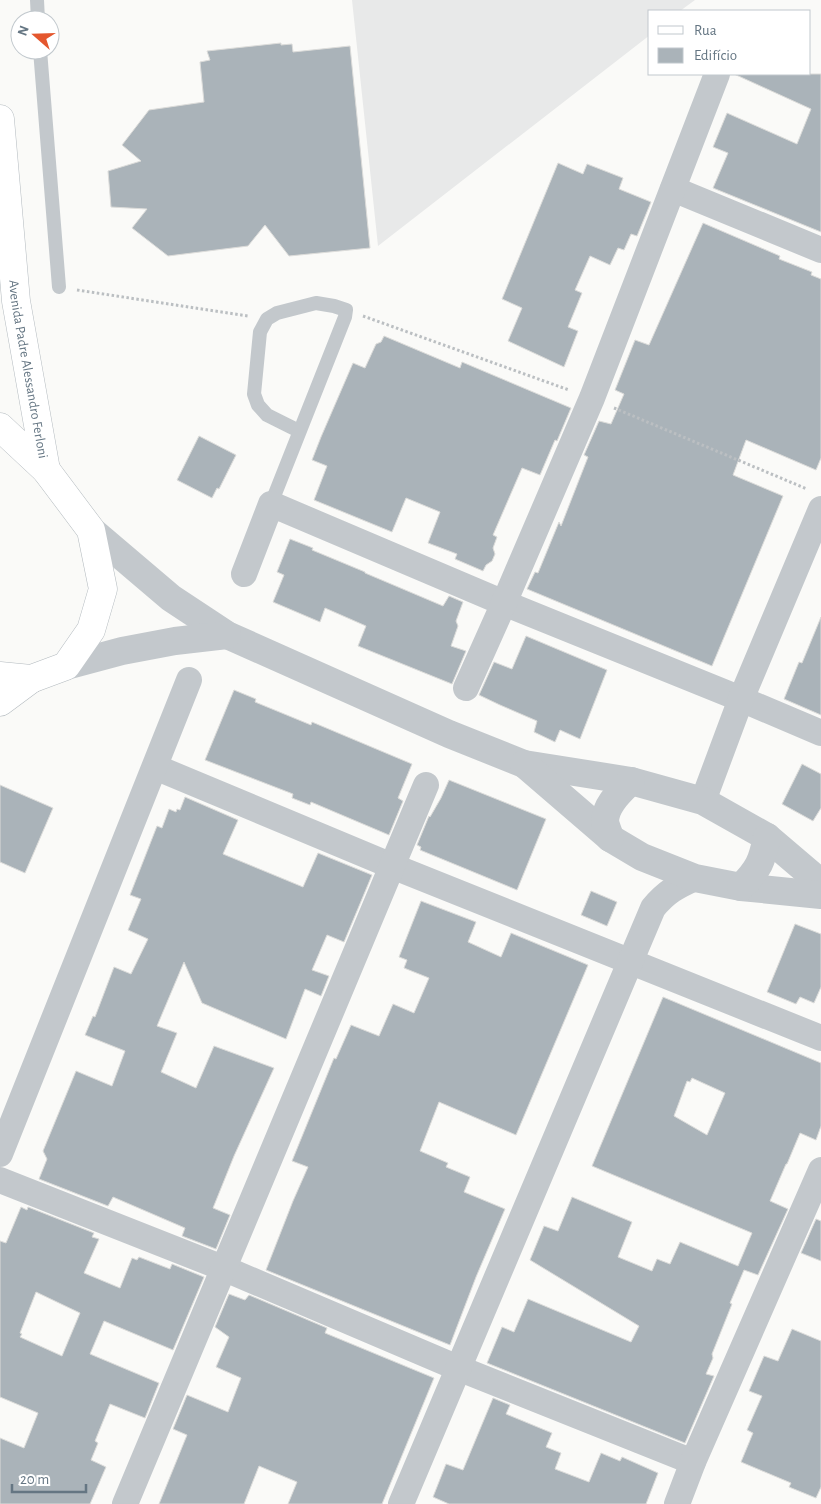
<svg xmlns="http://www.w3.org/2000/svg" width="821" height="1504" viewBox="0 0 821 1504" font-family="'Alegreya Sans',sans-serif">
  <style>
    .built { fill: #e8e9e9 }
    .building { fill: #aab3b9; stroke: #dcdcda; fill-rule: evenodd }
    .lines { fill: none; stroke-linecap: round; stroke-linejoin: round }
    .secondary-casing { stroke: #b3babf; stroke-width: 29 }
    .path { stroke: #bbbfc2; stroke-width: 3; stroke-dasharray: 2.5 2.5; stroke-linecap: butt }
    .service { stroke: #c3c8cc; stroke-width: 14 }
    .minor { stroke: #c3c8cc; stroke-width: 26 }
    .tertiary { stroke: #c3c8cc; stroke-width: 28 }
    .secondary { stroke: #fff; stroke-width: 28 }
    .labels { text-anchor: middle; stroke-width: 5; stroke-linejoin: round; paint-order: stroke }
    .street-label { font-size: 14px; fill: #657683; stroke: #fff }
  </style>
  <rect width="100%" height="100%" fill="#fafaf8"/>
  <path class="built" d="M352,0H695L680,11H650V35L378,246Z"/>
  <g class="building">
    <path d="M281,43V45L292,44L293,52L350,46L370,248L289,256L265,225L248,246L168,256L132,228L147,209L111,207L108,171L141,161L122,145L149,110L204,102L200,62L210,60L207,51Z"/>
    <path d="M734,74H821V232L713,188L728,153L713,147L727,113L797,144L811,109Z"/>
    <path d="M558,163L583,174L587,164L623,178L619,189L651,202L637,236L631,234L624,250L618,248L610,265L590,256L575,290L582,293L568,327L578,331L564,367L508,341L522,308L502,299Z"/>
    <path d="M703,223L780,256L779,259L812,272L811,275L821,279V458L816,470L746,440L733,475L783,496L712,666L527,589L535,572L538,573L559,522L561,526L588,457L584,455L599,421L611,424L624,394L615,390L635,340L649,345Z"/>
    <path d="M384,336L460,368L462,362L571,408L557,441L555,440L540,475L522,468L493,535L497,537L493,548L495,554L492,561L486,565L483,571L455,559L457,554L428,543L440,512L406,498L392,532L314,500L327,466L312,460L321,437L353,363L365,368L376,344L381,342Z"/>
    <path d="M199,436L236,455L219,489L217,488L212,498L177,480Z"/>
    <path d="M290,539L313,548L312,550L365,572V573L443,606L449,596L463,602L456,621L458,626L451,646L466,651L452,684L358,646L366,626L325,608L320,622L273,602L284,575L277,572Z"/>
    <path d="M821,617V715L784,699L799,662L802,663Z"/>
    <path d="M526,636L607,670L580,739L560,730L555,742L534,732L537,721L500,705L479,695L494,662L512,669Z"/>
    <path d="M234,690L256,699L255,702L311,725L312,722L412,764L398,798L403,801L389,835L311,802L310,805L292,798L293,794L205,760Z"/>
    <path d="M802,764L821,774V808L813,821L782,804Z"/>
    <path d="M449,780L546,819L517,890L420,850L421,847L417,845L429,816L430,817L441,798Z"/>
    <path d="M0,785L53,808L25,873L0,862Z"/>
    <path d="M185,797L238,820L223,854L303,887L318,853L372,875L344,942L327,935L312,970L329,976L321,996L305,989L286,1039L202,1003L184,962L157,1026L177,1033L161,1072L196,1088L214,1046L274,1068L234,1156L213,1208L230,1215L216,1249L182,1236L185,1228L113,1197L108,1206L39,1179L47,1159L43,1151L76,1071L112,1086L125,1051L85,1035L93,1016L95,1017L114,967L131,974L148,939L128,930L141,899L130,895L157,826L162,828L169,809L176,812L177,809L180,810Z"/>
    <path d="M591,891L617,902L607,926L581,915Z"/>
    <path d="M421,901L476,922L468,942L501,957L511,933L588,965L516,1135L439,1102L420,1151L448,1163L446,1167L470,1177L464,1192L505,1209L476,1277L450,1345L266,1270L293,1201L308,1167L292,1161L334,1058L336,1059L351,1025L379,1036L393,1004L414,1013L429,978L404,968L407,960L399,957Z"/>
    <path d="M795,924L821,934V987L814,1003L800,997L796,1004L767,992Z"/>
    <path d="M663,997L821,1063V1126L816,1140L800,1133L787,1164H786L770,1201L788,1209L758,1275L744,1270L730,1303L732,1304L712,1354L713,1358L706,1374L714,1376L685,1443L487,1363L502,1327L514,1332L528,1299L631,1342L639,1326L530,1260L544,1226L558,1231L572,1197L632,1222L618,1257L652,1271L657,1259L670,1264L680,1242L738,1266L752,1233L592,1166ZM692,1078L725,1093L707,1135L674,1116L687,1081L690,1082Z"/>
    <path d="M21,1207L27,1210L28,1207L94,1233L92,1237L99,1239L84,1273L120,1288L132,1258L137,1260L139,1257L170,1269L172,1264L204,1277L173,1350L104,1321L90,1354L159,1383L145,1418L110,1404L95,1441L98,1443L91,1460L106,1467L90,1504H0V1438L24,1448L38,1413L0,1397V1241L6,1243ZM36,1292L80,1313L62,1356L20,1337L22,1334L20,1333Z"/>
    <path d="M816,1219L821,1221V1261L801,1253Z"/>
    <path d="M229,1294L245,1300L249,1295L327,1328L325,1333L434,1378L382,1504H288L297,1482L259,1466L244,1504H159L187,1435L173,1429L187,1395L228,1412L241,1378L216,1367L229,1337L215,1327Z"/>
    <path d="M792,1329L821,1341V1487L816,1498L789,1487L791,1483L741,1462L753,1433L747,1430L762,1396L749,1391L764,1356L778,1361Z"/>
    <path d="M493,1398L510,1405L506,1414L552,1433L546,1447L561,1453L555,1469L589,1482L601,1453L620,1461L622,1457L658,1473L646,1504H449L433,1497L446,1464L463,1470Z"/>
  </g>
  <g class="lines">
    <g class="secondary-casing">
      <g id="secondary">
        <path id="s1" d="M0,119L16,301L46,470"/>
        <path d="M0,427L46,470L91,530L103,589L91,630L66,666L31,679L0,676"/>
        <path d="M0,702L31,679"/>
      </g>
    </g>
    <g class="path">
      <path d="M77,290L248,316"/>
      <path d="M363,316L569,390"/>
      <path d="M614,408L807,489"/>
    </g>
    <g class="service">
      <path d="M37,0L38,20"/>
      <path d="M40,50L59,287"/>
      <path d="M271,504L345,317L346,310L334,306L316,303L277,313L267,319L260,332L254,394L258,405L267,415L299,431"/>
    </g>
    <g class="minor">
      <path d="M673,189L821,250"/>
      <path d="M244,574L271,504L504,603L741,699L821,733"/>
      <path d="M466,688L504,603L592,398L717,74"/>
      <path d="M155,767L392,866L821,1038"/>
      <path d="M703,801L741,699L821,509"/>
      <path d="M0,1154L189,680"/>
      <path d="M0,1180L223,1268L458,1368L693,1462"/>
      <path d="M125,1504L426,785"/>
      <path d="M401,1504L653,908C666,892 677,886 695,878"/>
      <path d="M677,1504L693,1462L821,1170"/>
    </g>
    <g class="tertiary">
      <path d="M91,530L171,598L227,635L449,734L524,764L631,781L703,801L767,837L821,883"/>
      <path d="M66,666L122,651L175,641L227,635"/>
      <path d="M524,764L610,838L642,857L695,878L741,887L821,895"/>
      <path d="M610,838C609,833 606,827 605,822C605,805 620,792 631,781"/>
      <path d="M741,887C759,869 762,861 767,837"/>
    </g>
    <use href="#secondary" class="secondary"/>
  </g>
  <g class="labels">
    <g class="street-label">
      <text dy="5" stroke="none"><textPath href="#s1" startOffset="252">Avenida Padre Alessandro Ferloni</textPath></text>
    </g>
  </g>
  <rect x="648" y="10" width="162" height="65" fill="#ffffff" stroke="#c1c8cd"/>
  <rect x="658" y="26" width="25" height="8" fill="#ffffff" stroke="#c1c8cd"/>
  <text x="694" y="35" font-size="15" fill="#657683">Rua</text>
  <rect x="658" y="48" width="25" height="15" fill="#aab3b9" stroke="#c1c8cd"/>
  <text x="694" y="60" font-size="15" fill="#657683">Edifício</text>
  <g transform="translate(35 35) rotate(290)"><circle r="24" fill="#ffffff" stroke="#c1c8cd"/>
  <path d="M0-4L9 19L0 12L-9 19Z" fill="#e4572e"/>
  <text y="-8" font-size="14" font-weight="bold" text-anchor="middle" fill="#657683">N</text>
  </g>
  <path d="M12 1484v8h74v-8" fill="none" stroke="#657683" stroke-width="2.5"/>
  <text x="20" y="1484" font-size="15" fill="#657683" stroke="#ffffff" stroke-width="4" paint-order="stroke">20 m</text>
</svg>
